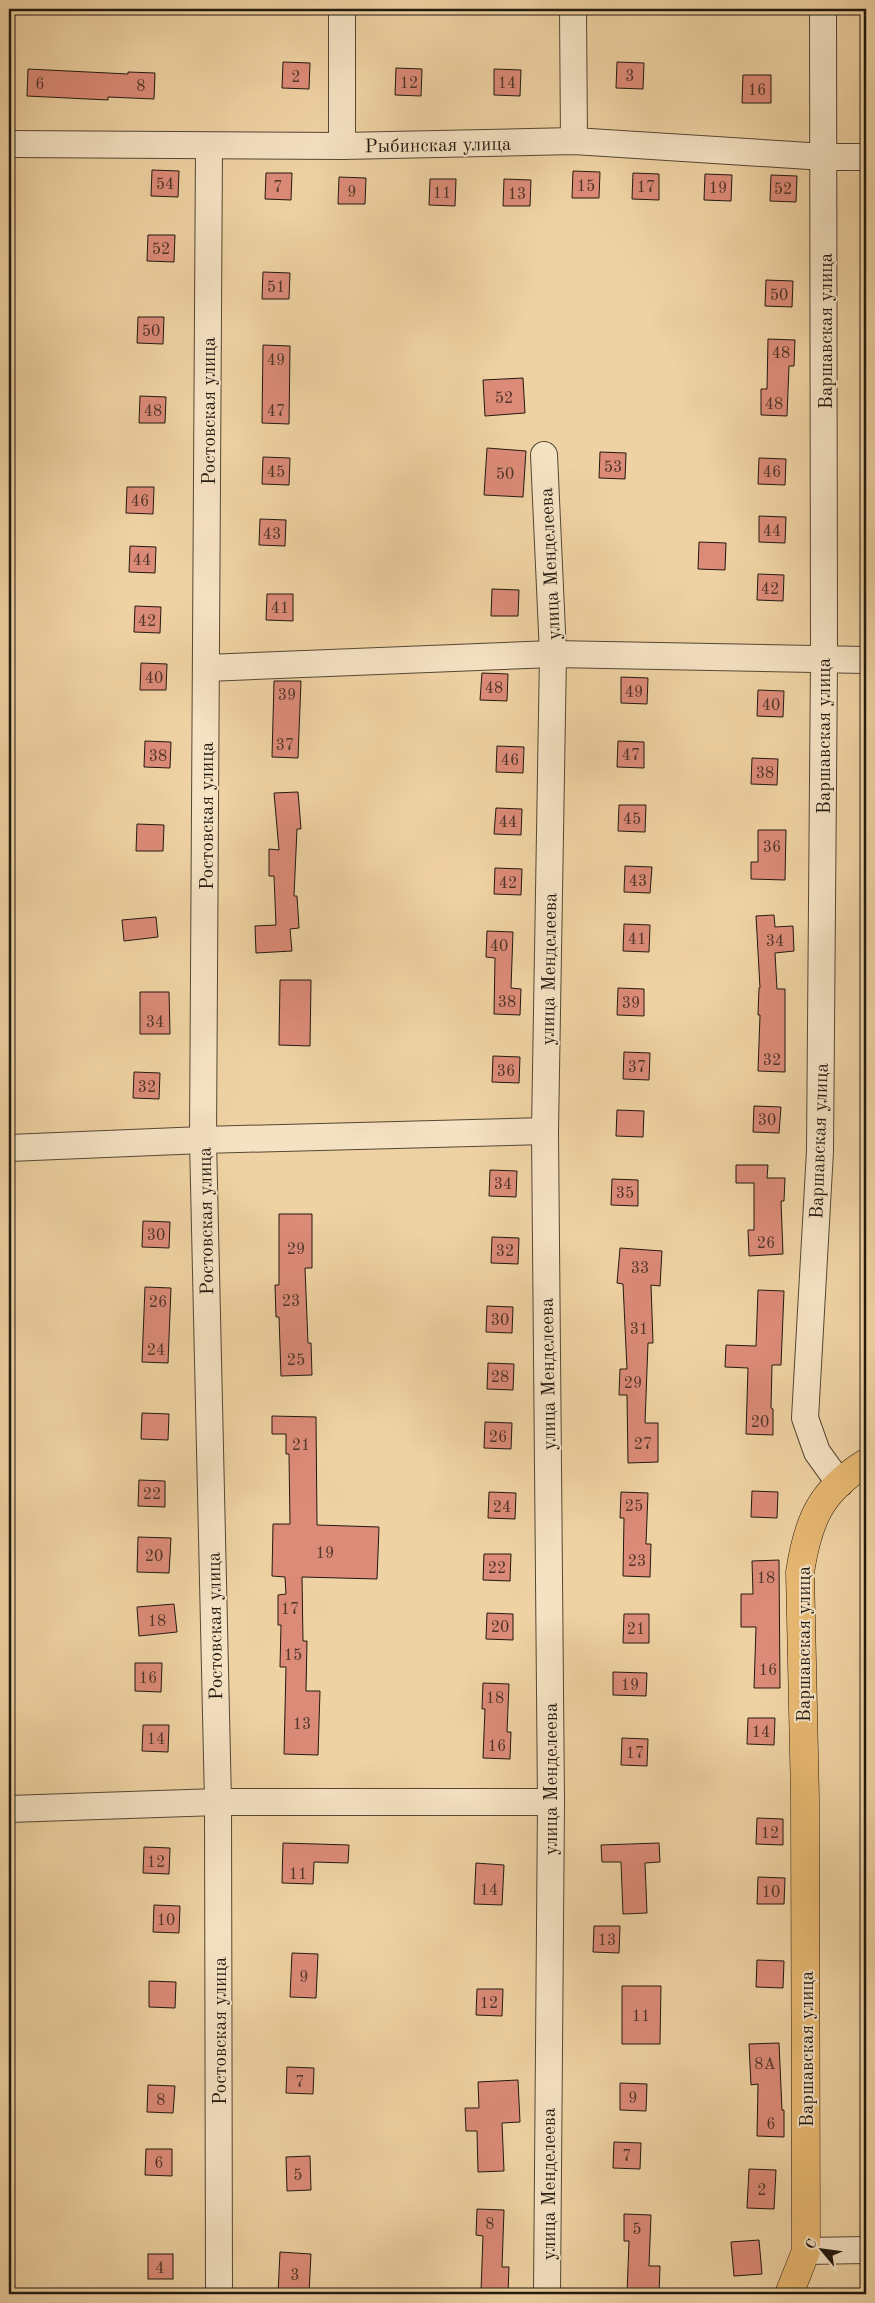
<svg xmlns="http://www.w3.org/2000/svg" width="875" height="2303" viewBox="0 0 875 2303" font-family="'Old Standard TT',serif">
  <style>
    .building { fill: #dc8b78; stroke: #22190f }
    .lines { fill: none; stroke-linecap: round; stroke-linejoin: round }
    .minor-casing { stroke: #554734; stroke-width: 28 }
    .major-casing { stroke: #22190f; stroke-width: 29 }
    .minor { stroke: #f5e2c3; stroke-width: 26 }
    .major { stroke: #e8b972; stroke-width: 28 }
    .labels { text-anchor: middle; stroke-width: 4; stroke-linejoin: round; paint-order: stroke }
    .number-label { font-size: 16px; fill: #503629 }
    .street-label { font-size: 19px; fill: #22190f; stroke: #f5e2c3 }
  </style>
  <rect width="100%" height="100%" fill="#efd2a3"/>
  <filter id="stains"><feTurbulence type="fractalNoise" baseFrequency=".004" numOctaves="4"/><feColorMatrix values="0 0 0 0 .2 0 0 0 0 .09 0 0 0 0 .02 0 0 0 .5 -.17"/></filter>
  <radialGradient id="worn" r=".72"><stop offset=".6" stop-color="#630" stop-opacity="0"/><stop offset="1" stop-color="#630" stop-opacity=".3"/></radialGradient>
  <g class="building">
    <path d="M283,62L310,63L309,89L282,88Z"/>
    <path d="M617,62L644,63L643,89L616,88Z"/>
    <path d="M396,68L422,69L421,96L395,95Z"/>
    <path d="M28,69L128,74V72L155,73L154,99L108,97V100L27,96Z"/>
    <path d="M494,69L521,70L520,96L494,95Z"/>
    <path d="M743,75H771V103H742Z"/>
    <path d="M152,170L179,171L178,197L151,196Z"/>
    <path d="M573,171L600,172L599,198H572Z"/>
    <path d="M266,173H292L291,200L265,199Z"/>
    <path d="M633,173L659,174V200L632,199Z"/>
    <path d="M705,174L732,175L731,201L704,200Z"/>
    <path d="M771,175L797,176L796,202L770,201Z"/>
    <path d="M339,177L366,178L365,204H338Z"/>
    <path d="M430,179H456L455,206L429,205Z"/>
    <path d="M504,179L531,180L530,206H503Z"/>
    <path d="M148,235H175L174,262L147,261Z"/>
    <path d="M263,272L290,273L289,299H262Z"/>
    <path d="M766,280L793,281L792,307L765,306Z"/>
    <path d="M138,317H164L163,344L137,343Z"/>
    <path d="M768,339L795,340L794,366H789L787,416L761,415V389H767Z"/>
    <path d="M263,345L290,346L289,424L262,423Z"/>
    <path d="M523,378L525,413L485,416L483,380Z"/>
    <path d="M140,396L166,397L165,423H139Z"/>
    <path d="M487,448L526,451L523,497L484,495Z"/>
    <path d="M600,452L626,453L625,479L599,478Z"/>
    <path d="M263,457L290,458L289,485L262,484Z"/>
    <path d="M759,458L786,459L785,485L758,484Z"/>
    <path d="M127,487H154L153,514L126,513Z"/>
    <path d="M759,516L786,517L785,543L759,542Z"/>
    <path d="M260,519L286,520L285,546L259,545Z"/>
    <path d="M699,542L726,543L725,570L698,569Z"/>
    <path d="M130,546L156,547L155,573L129,572Z"/>
    <path d="M758,574L784,575L783,601L757,600Z"/>
    <path d="M492,589L519,590L518,616H491Z"/>
    <path d="M267,594H293V621L266,620Z"/>
    <path d="M135,606L161,607L160,633L134,632Z"/>
    <path d="M141,663L167,664L166,690H140Z"/>
    <path d="M482,673L508,674L507,701L480,700Z"/>
    <path d="M621,677L648,678L647,704L621,703Z"/>
    <path d="M274,681H301L298,758L272,757Z"/>
    <path d="M758,690L784,691L783,717L757,716Z"/>
    <path d="M145,741L171,742L170,768L144,767Z"/>
    <path d="M618,741L644,742V768L617,767Z"/>
    <path d="M497,746L524,747L523,773L496,772Z"/>
    <path d="M752,758L778,759L777,785L751,784Z"/>
    <path d="M298,792L301,829H297L294,896H297L299,928L290,929L292,951L256,953L255,926L276,925L274,876H269V849L279,850L274,793Z"/>
    <path d="M619,805H646L645,832L618,831Z"/>
    <path d="M496,808L522,809L521,835L494,834Z"/>
    <path d="M137,824L164,825L163,851H136Z"/>
    <path d="M758,830H786L785,880L751,879V862H758Z"/>
    <path d="M625,866L652,867L650,893L624,892Z"/>
    <path d="M495,868L522,869L521,895L494,894Z"/>
    <path d="M774,915L775,927L793,926L794,951L775,953L777,989H785V1072L758,1071L760,1015H758L759,988H760L756,916Z"/>
    <path d="M156,917L158,937L124,941L122,920Z"/>
    <path d="M624,924L650,925L649,952L623,951Z"/>
    <path d="M487,931L513,932L511,988L521,989L520,1015L494,1014L495,958L486,957Z"/>
    <path d="M280,980H311L310,1046L279,1045Z"/>
    <path d="M618,988L644,989V1016L617,1015Z"/>
    <path d="M140,992H169L170,1034H140Z"/>
    <path d="M624,1052L650,1053L649,1080L623,1079Z"/>
    <path d="M493,1056L520,1057L519,1083L492,1082Z"/>
    <path d="M134,1072L160,1073L159,1099L133,1098Z"/>
    <path d="M754,1106L781,1107L779,1133L753,1132Z"/>
    <path d="M617,1110L644,1111L643,1137L616,1136Z"/>
    <path d="M736,1165H768L767,1178H785L784,1201H781L783,1254L749,1256L748,1230H754V1183H736Z"/>
    <path d="M490,1170L517,1171L516,1197L489,1196Z"/>
    <path d="M612,1179L638,1180V1206L611,1205Z"/>
    <path d="M279,1214H312V1268H305L308,1343H311L312,1375L281,1376L279,1317H276L275,1285H279Z"/>
    <path d="M143,1221L170,1222L169,1248L142,1247Z"/>
    <path d="M492,1237L519,1238L518,1264L491,1263Z"/>
    <path d="M620,1248L662,1251L660,1286L651,1285L653,1343H648L645,1423H658V1462L628,1463L627,1395H619L620,1369H627L623,1284L617,1283Z"/>
    <path d="M145,1287L171,1288L168,1363L142,1362Z"/>
    <path d="M758,1290L784,1291L781,1365H772L771,1408L773,1409V1435L746,1434L748,1368L725,1367L726,1345L756,1346Z"/>
    <path d="M487,1306L513,1307L512,1333L486,1332Z"/>
    <path d="M488,1363L514,1364L513,1390L487,1389Z"/>
    <path d="M142,1413L169,1414L168,1440L141,1439Z"/>
    <path d="M272,1416L316,1417L317,1525L379,1527L377,1579L302,1577L303,1641H307L306,1691H320L318,1755L284,1754L286,1667H280L281,1625H278V1595L286,1594L285,1577L272,1576L273,1524H290L289,1454H286V1434H272Z"/>
    <path d="M485,1422L512,1423L511,1449L484,1448Z"/>
    <path d="M139,1480L165,1481V1507L138,1506Z"/>
    <path d="M752,1491L778,1492L777,1518L751,1517Z"/>
    <path d="M489,1492L516,1493L515,1519L488,1518Z"/>
    <path d="M621,1492L648,1493L646,1544H651L650,1577L623,1576L624,1518H620Z"/>
    <path d="M138,1537L171,1538L169,1573L137,1572Z"/>
    <path d="M484,1554H511L510,1581L483,1580Z"/>
    <path d="M779,1560L780,1688H754L756,1627H741V1594H753L752,1561Z"/>
    <path d="M174,1604L177,1632L139,1636L137,1607Z"/>
    <path d="M487,1613L513,1614V1640L486,1639Z"/>
    <path d="M624,1614H649V1643H623Z"/>
    <path d="M135,1663H162L161,1692L135,1691Z"/>
    <path d="M613,1672L647,1673L646,1696L613,1695Z"/>
    <path d="M483,1683L509,1684L507,1732H511L510,1759L483,1758L485,1709H482Z"/>
    <path d="M748,1718H775L774,1745L747,1744Z"/>
    <path d="M143,1725H169L168,1752L142,1751Z"/>
    <path d="M622,1738L648,1739L647,1766L621,1765Z"/>
    <path d="M757,1818L783,1819V1845L756,1844Z"/>
    <path d="M283,1843L349,1845L348,1863L314,1862L313,1884L282,1883Z"/>
    <path d="M659,1843L660,1862L645,1863L647,1913L623,1914L621,1862H602L601,1845Z"/>
    <path d="M144,1847L170,1848L169,1874L143,1873Z"/>
    <path d="M476,1863L504,1865L502,1905L474,1904Z"/>
    <path d="M758,1877L785,1878L784,1904H757Z"/>
    <path d="M154,1905L180,1906L179,1933L153,1932Z"/>
    <path d="M594,1926H620L619,1953L593,1952Z"/>
    <path d="M292,1953L318,1954L316,1998L290,1997Z"/>
    <path d="M757,1960L784,1961L783,1988L756,1987Z"/>
    <path d="M149,1981L176,1982L175,2008L149,2007Z"/>
    <path d="M622,1986H661L660,2044H622Z"/>
    <path d="M477,1989H503L502,2016L476,2015Z"/>
    <path d="M779,2043L782,2110H784V2137L757,2136L758,2084L751,2085L749,2044Z"/>
    <path d="M287,2067L314,2068L313,2094L286,2093Z"/>
    <path d="M518,2080L520,2122L502,2123L504,2171L478,2172L477,2131H466L465,2108H479L478,2082Z"/>
    <path d="M620,2083L647,2084L646,2111L620,2110Z"/>
    <path d="M148,2085L175,2086L173,2113L147,2112Z"/>
    <path d="M614,2142L641,2143L640,2169L613,2168Z"/>
    <path d="M146,2149H172V2176L145,2175Z"/>
    <path d="M310,2156L311,2190L287,2191L286,2157Z"/>
    <path d="M749,2169L776,2170L774,2209L747,2208Z"/>
    <path d="M477,2209L504,2210L502,2267H509L508,2293L481,2292L483,2236L476,2235Z"/>
    <path d="M624,2214L651,2215L649,2266H660L659,2294H627L629,2241H624Z"/>
    <path d="M759,2240L762,2274L734,2276L731,2242Z"/>
    <path d="M280,2252L311,2254L309,2294H278Z"/>
    <rect x="148" y="2254" width="25" height="25"/>
  </g>
  <g class="lines">
    <g class="minor-casing">
      <g id="minor">
        <path d="M342,9V146"/>
        <path d="M573,9L574,141"/>
        <path d="M823,9L824,659L820,1151L805,1418L817,1452L840,1484"/>
        <path d="M9,144L342,146L574,141L825,157H866"/>
        <path d="M209,147L203,1140L218,1802L219,2294"/>
        <path d="M544,455L553,654L545,1131L551,1802L547,2294"/>
        <path d="M207,668L553,654L866,660"/>
        <path d="M9,1148L203,1140L545,1131"/>
        <path d="M9,1809L218,1802H551"/>
        <path d="M806,2251L866,2250"/>
      </g>
    </g>
    <g class="major-casing">
      <path id="major" d="M789,2294L806,2251L805,1798L800,1572C808,1521 820,1491 866,1463"/>
    </g>
    <use href="#minor" class="minor"/>
    <use href="#major" class="major"/>
  </g>
  <g class="labels">
    <g class="number-label">
      <text x="630" y="81">3</text>
      <text x="296" y="82">2</text>
      <text x="409" y="88">12</text>
      <text x="507" y="88">14</text>
      <text x="40" y="89">6</text>
      <text x="141" y="91">8</text>
      <text x="757" y="95">16</text>
      <text x="165" y="189">54</text>
      <text x="586" y="191">15</text>
      <text x="278" y="192">7</text>
      <text x="646" y="192">17</text>
      <text x="718" y="193">19</text>
      <text x="783" y="194">52</text>
      <text x="352" y="197">9</text>
      <text x="442" y="198">11</text>
      <text x="517" y="199">13</text>
      <text x="161" y="254">52</text>
      <text x="276" y="292">51</text>
      <text x="779" y="300">50</text>
      <text x="151" y="336">50</text>
      <text x="781" y="358">48</text>
      <text x="276" y="365">49</text>
      <text x="504" y="403">52</text>
      <text x="774" y="409">48</text>
      <text x="153" y="416">48</text>
      <text x="276" y="416">47</text>
      <text x="613" y="472">53</text>
      <text x="276" y="477">45</text>
      <text x="772" y="477">46</text>
      <text x="505" y="479">50</text>
      <text x="140" y="506">46</text>
      <text x="772" y="536">44</text>
      <text x="272" y="539">43</text>
      <text x="142" y="565">44</text>
      <text x="770" y="594">42</text>
      <text x="280" y="613">41</text>
      <text x="147" y="626">42</text>
      <text x="154" y="683">40</text>
      <text x="494" y="693">48</text>
      <text x="634" y="697">49</text>
      <text x="287" y="700">39</text>
      <text x="771" y="710">40</text>
      <text x="285" y="750">37</text>
      <text x="631" y="760">47</text>
      <text x="158" y="761">38</text>
      <text x="510" y="765">46</text>
      <text x="765" y="778">38</text>
      <text x="632" y="824">45</text>
      <text x="508" y="827">44</text>
      <text x="772" y="852">36</text>
      <text x="638" y="886">43</text>
      <text x="508" y="888">42</text>
      <text x="637" y="944">41</text>
      <text x="775" y="946">34</text>
      <text x="499" y="951">40</text>
      <text x="507" y="1007">38</text>
      <text x="631" y="1008">39</text>
      <text x="155" y="1027">34</text>
      <text x="772" y="1065">32</text>
      <text x="637" y="1072">37</text>
      <text x="506" y="1076">36</text>
      <text x="147" y="1092">32</text>
      <text x="767" y="1125">30</text>
      <text x="503" y="1189">34</text>
      <text x="625" y="1198">35</text>
      <text x="156" y="1240">30</text>
      <text x="766" y="1248">26</text>
      <text x="296" y="1254">29</text>
      <text x="505" y="1256">32</text>
      <text x="640" y="1273">33</text>
      <text x="291" y="1306">23</text>
      <text x="158" y="1307">26</text>
      <text x="500" y="1325">30</text>
      <text x="639" y="1334">31</text>
      <text x="156" y="1355">24</text>
      <text x="296" y="1365">25</text>
      <text x="500" y="1382">28</text>
      <text x="633" y="1388">29</text>
      <text x="760" y="1427">20</text>
      <text x="498" y="1442">26</text>
      <text x="643" y="1449">27</text>
      <text x="301" y="1450">21</text>
      <text x="152" y="1499">22</text>
      <text x="634" y="1511">25</text>
      <text x="502" y="1512">24</text>
      <text x="325" y="1558">19</text>
      <text x="154" y="1561">20</text>
      <text x="637" y="1566">23</text>
      <text x="497" y="1573">22</text>
      <text x="766" y="1583">18</text>
      <text x="290" y="1614">17</text>
      <text x="157" y="1626">18</text>
      <text x="500" y="1632">20</text>
      <text x="636" y="1634">21</text>
      <text x="293" y="1660">15</text>
      <text x="768" y="1675">16</text>
      <text x="148" y="1683">16</text>
      <text x="630" y="1690">19</text>
      <text x="495" y="1703">18</text>
      <text x="302" y="1729">13</text>
      <text x="761" y="1737">14</text>
      <text x="156" y="1744">14</text>
      <text x="497" y="1751">16</text>
      <text x="635" y="1758">17</text>
      <text x="770" y="1838">12</text>
      <text x="156" y="1867">12</text>
      <text x="298" y="1879">11</text>
      <text x="489" y="1895">14</text>
      <text x="771" y="1897">10</text>
      <text x="166" y="1925">10</text>
      <text x="607" y="1945">13</text>
      <text x="304" y="1982">9</text>
      <text x="489" y="2008">12</text>
      <text x="641" y="2021">11</text>
      <text x="765" y="2069">8А</text>
      <text x="300" y="2087">7</text>
      <text x="633" y="2103">9</text>
      <text x="161" y="2105">8</text>
      <text x="771" y="2129">6</text>
      <text x="627" y="2161">7</text>
      <text x="159" y="2168">6</text>
      <text x="298" y="2180">5</text>
      <text x="762" y="2195">2</text>
      <text x="490" y="2229">8</text>
      <text x="637" y="2234">5</text>
      <text x="160" y="2273">4</text>
      <text x="295" y="2280">3</text>
    </g>
    <g class="street-label">
      <text transform="translate(438 144) rotate(-1)" y="7">Рыбинская улица</text>
      <text transform="translate(825 331) rotate(-90)" y="7">Варшавская улица</text>
      <text transform="translate(208 411) rotate(-90)" y="7">Ростовская улица</text>
      <text transform="translate(549 564) rotate(-93)" y="7">улица Менделеева</text>
      <text transform="translate(823 736) rotate(-90)" y="7">Варшавская улица</text>
      <text transform="translate(206 816) rotate(-90)" y="7">Ростовская улица</text>
      <text transform="translate(548 969) rotate(-89)" y="7">улица Менделеева</text>
      <text transform="translate(818 1141) rotate(-88)" y="7">Варшавская улица</text>
      <text transform="translate(205 1221) rotate(-91)" y="7">Ростовская улица</text>
      <text transform="translate(547 1374) rotate(-91)" y="7">улица Менделеева</text>
      <text transform="translate(214 1626) rotate(-91)" y="7">Ростовская улица</text>
      <text transform="translate(803 1644) rotate(-90)" y="7">Варшавская улица</text>
      <text transform="translate(550 1779) rotate(-90)" y="7">улица Менделеева</text>
      <text transform="translate(219 2031) rotate(-90)" y="7">Ростовская улица</text>
      <text transform="translate(806 2049) rotate(-90)" y="7">Варшавская улица</text>
      <text transform="translate(548 2184) rotate(-90)" y="7">улица Менделеева</text>
    </g>
  </g>
  <rect width="875" height="2303" fill="none" stroke="#efd2a3" stroke-width="30"/>
  <rect x="10" y="10" width="855" height="2283" fill="none" stroke="#22190f" stroke-width="2.5"/>
  <rect x="15" y="15" width="845" height="2273" fill="none" stroke="#22190f"/>
  <g transform="translate(822 2250) rotate(299)" stroke="#f5e2c3" stroke-width="4" paint-order="stroke">
  <path d="M0-4L9 19L0 12L-9 19Z" fill="#22190f"/>
  <text y="-8" font-size="14" font-weight="bold" text-anchor="middle" fill="#22190f">С</text>
  </g>
  <rect width="100%" height="100%" filter="url(#stains)"/>
  <rect width="100%" height="100%" fill="url(#worn)"/>
</svg>
